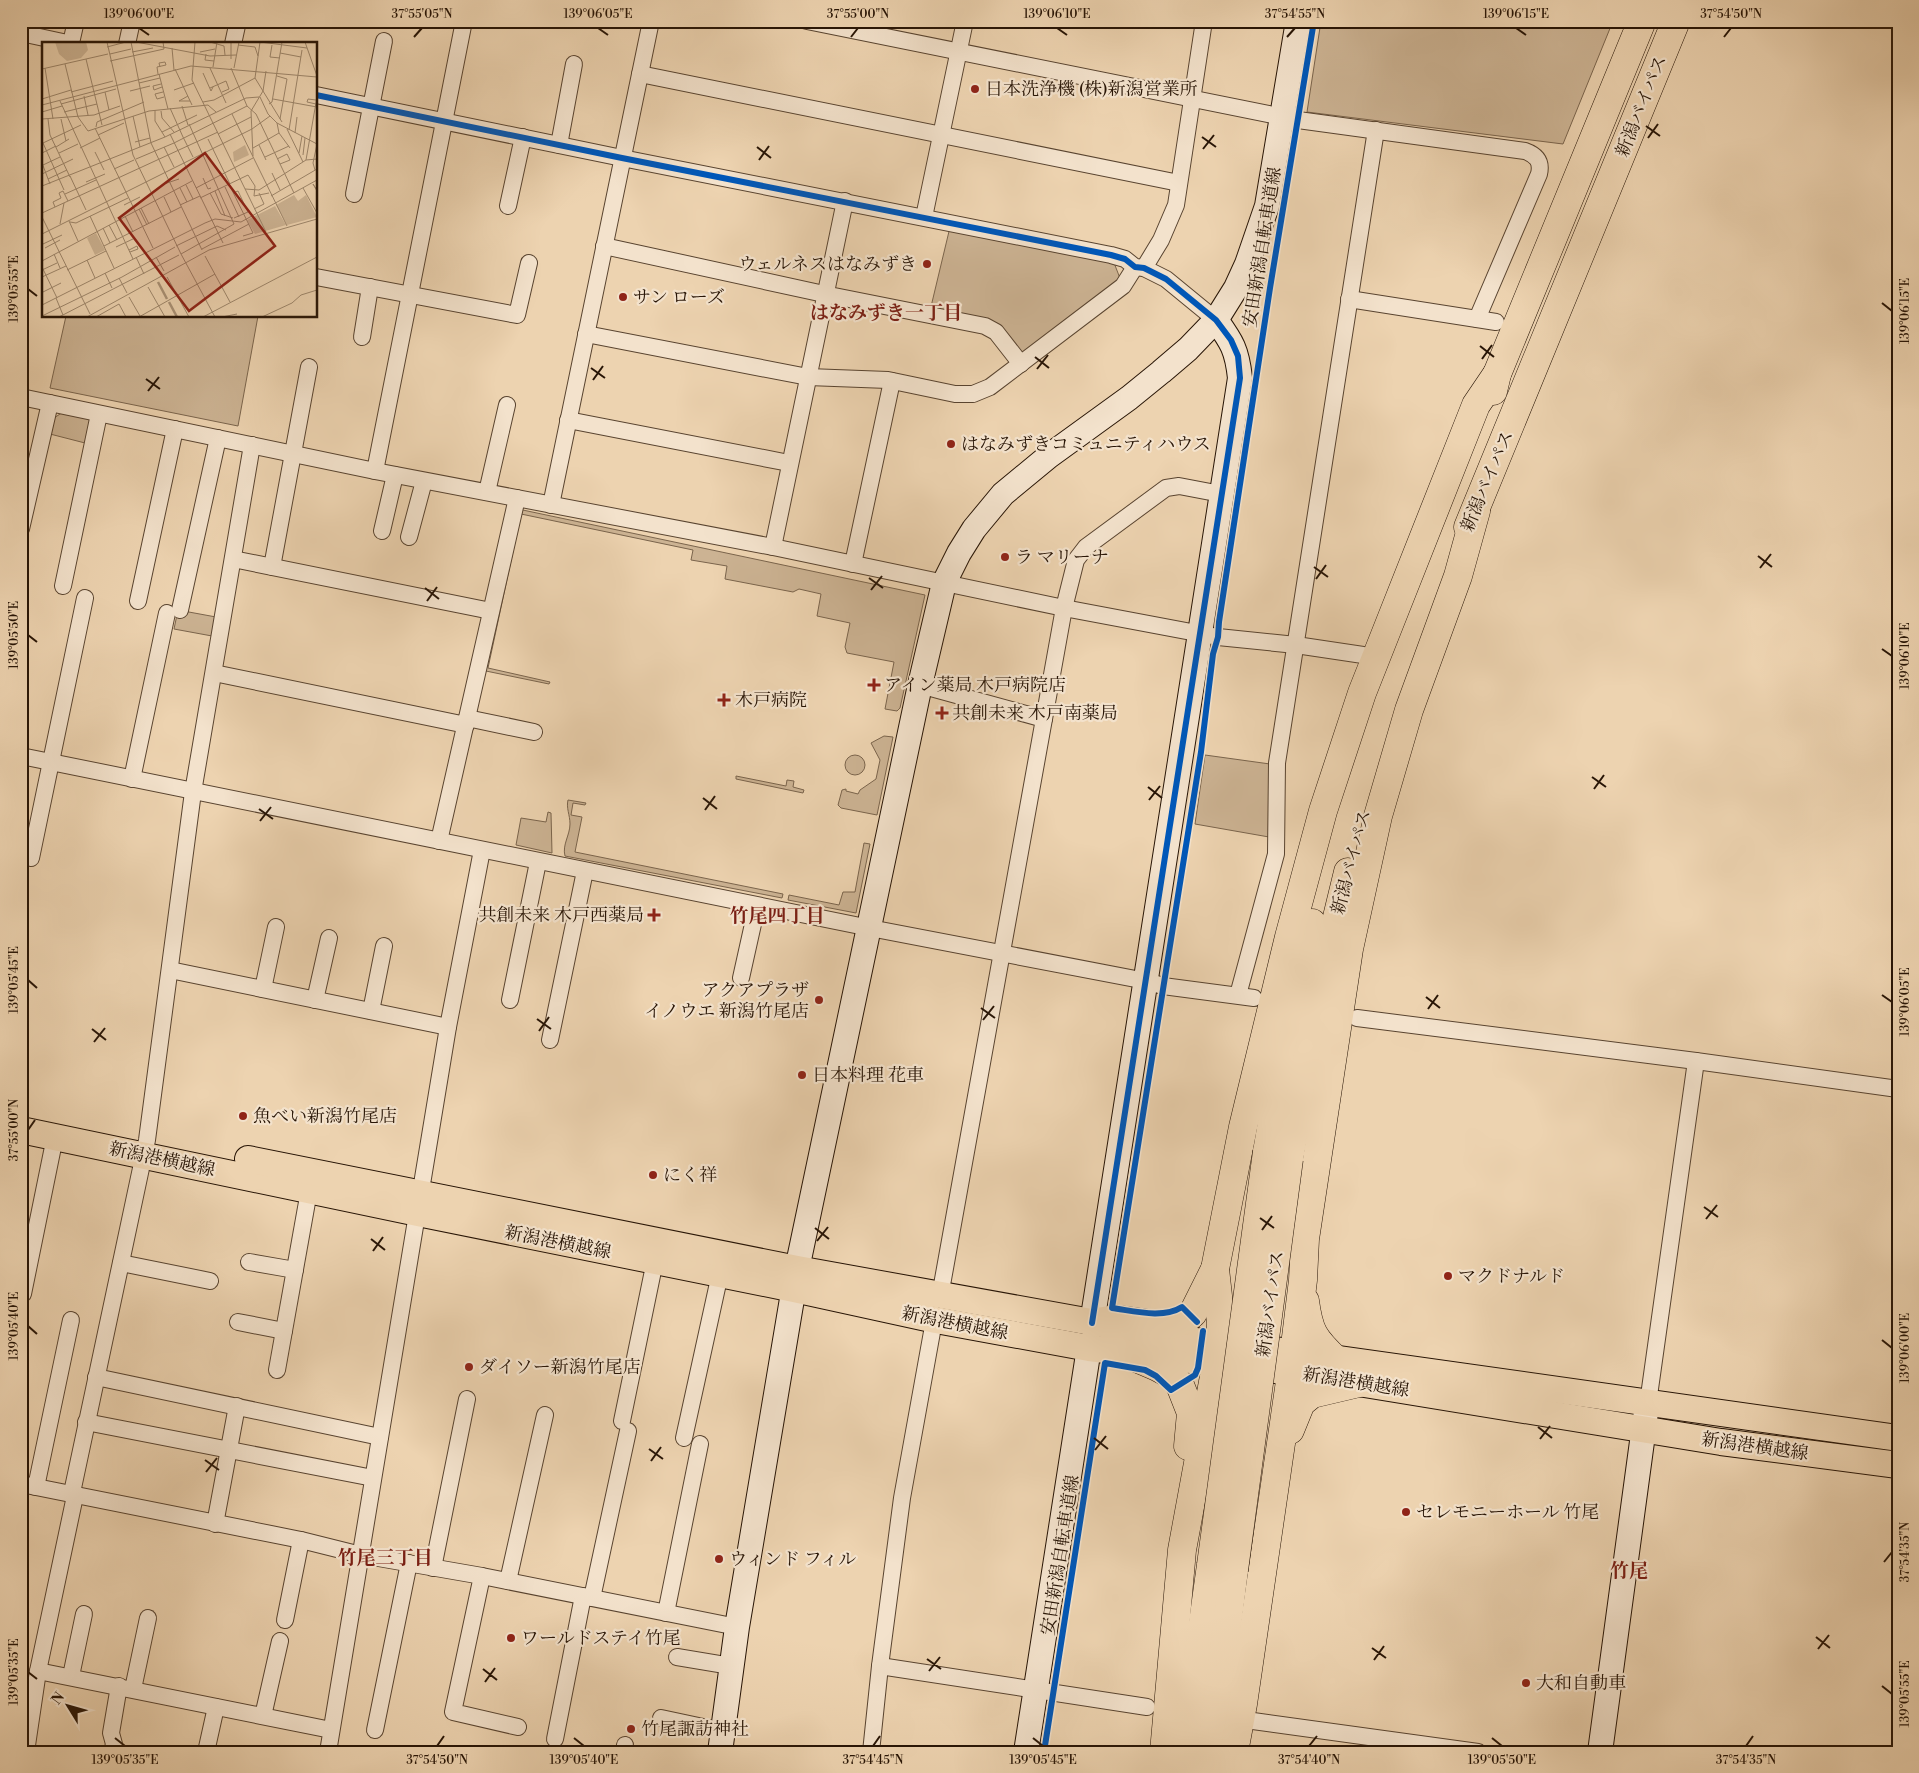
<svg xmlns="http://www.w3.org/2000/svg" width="1919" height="1773" viewBox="0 0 1919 1773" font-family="'Libre Bodoni','Noto Serif JP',serif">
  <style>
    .green { fill: #ccb393; stroke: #7a644c }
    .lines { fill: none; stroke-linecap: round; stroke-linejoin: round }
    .street-casing { stroke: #594430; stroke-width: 18 }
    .secondary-casing { stroke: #281506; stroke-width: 26 }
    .primary-casing { stroke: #281506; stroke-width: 28 }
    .highway-casing { stroke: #281506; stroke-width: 29 }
    .street { stroke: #f3e2cc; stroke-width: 16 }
    .secondary { stroke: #f3e2cc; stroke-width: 24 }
    .primary { stroke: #edd3b0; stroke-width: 26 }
    .highway { stroke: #edd3b0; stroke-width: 28 }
    .highway-bridge-casing { stroke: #281506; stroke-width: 29; stroke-linecap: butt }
    .highway-bridge { stroke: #edd3b0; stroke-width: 28 }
    .cycleway-casing { stroke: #f3e2cc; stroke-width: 9 }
    .cycleway { stroke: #0057b8; stroke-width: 6 }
    .ticks { fill: none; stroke: #281506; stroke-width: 2 }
    .poi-dot { fill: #8f2418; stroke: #f3e2cc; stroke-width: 2 }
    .labels { text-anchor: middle; stroke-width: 4.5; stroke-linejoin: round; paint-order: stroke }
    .poi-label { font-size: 18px; fill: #281506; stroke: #f3e2cc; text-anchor: start }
    .street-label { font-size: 18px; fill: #281506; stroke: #f3e2cc }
    .neighbourhood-label { font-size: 19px; font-weight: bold; fill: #7a1f14; stroke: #f3e2cc }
    .inset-river { fill: none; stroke: #aa9276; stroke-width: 2.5 }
    .inset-road { fill: none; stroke: #9e876c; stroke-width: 1 }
    .view { fill: #8f2418; fill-opacity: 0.15; stroke: #8f2418; stroke-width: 2.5 }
    .inset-edge { fill: none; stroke: #281506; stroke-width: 2.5 }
    .neatline { fill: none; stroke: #281506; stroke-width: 2 }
    .ticks-label { font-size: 12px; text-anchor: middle; fill: #281506 }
  </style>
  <rect width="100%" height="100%" fill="#edd3b0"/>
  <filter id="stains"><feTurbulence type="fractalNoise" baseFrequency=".004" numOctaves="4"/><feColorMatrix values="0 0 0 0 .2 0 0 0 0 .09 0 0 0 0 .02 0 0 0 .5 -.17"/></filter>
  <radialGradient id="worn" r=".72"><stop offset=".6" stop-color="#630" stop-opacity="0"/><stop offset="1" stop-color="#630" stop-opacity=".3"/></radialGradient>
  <g class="green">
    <path d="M1321,21H1613L1563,144L1307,112Z"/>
    <path d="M951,223L1111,255L1123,286L1021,364L996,332L929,315Z"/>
    <path d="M66,316H258L238,426L50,388Z"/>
    <path d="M63,412L90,419L85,443L50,434L54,418Z"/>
    <path d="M518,509L925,595L900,708L897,711L885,709L894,662L847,653L845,647L850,623L817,616L821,594L799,589L793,592L725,579L727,566L691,560L693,550L521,514L488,668L550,682L549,684L481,670Z"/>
    <path d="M178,610L216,617L212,636L174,629Z"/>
    <path d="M884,736L893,737L877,815L841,808L838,805L842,790L846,789V791L858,794L860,790L876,779L880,760L871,743Z"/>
    <circle cx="855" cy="765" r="10"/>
    <path d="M1205,755L1270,764L1269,837L1195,824Z"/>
    <path d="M736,776L786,786L787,780L794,781L793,787L804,790L803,793L736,779Z"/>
    <path d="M568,800L586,803L585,805L573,803L571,815L582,817L575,852L783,894L782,898L565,856C562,845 570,835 570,824C570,815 566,808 568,800Z"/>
    <path d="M548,812L551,813L552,853L516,845L521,818L546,822Z"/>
    <path d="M864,843L870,844L856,913L788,900L789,895L839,905L843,892H855Z"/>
  </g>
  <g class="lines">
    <g class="street-casing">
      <g id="street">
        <path d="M807,21L1298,120L1525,151C1536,155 1542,161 1539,174L1477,319"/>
        <path d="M21,33L72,44"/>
        <path d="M71,43L76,21"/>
        <path d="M127,44L132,21"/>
        <path d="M233,44L238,21"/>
        <path d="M640,74L1179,183"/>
        <path d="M316,95L622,158L1111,255L1125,259L1135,267L1144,268L1166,279L1216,320"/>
        <path d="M559,145L574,64"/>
        <path d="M354,194L384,41"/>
        <path d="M508,206L523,137"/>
        <path d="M924,217L965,21"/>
        <path d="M604,246L824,294L985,326L996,332L1021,364"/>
        <path d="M1144,268L1161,240L1176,205L1204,21"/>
        <path d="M316,277L517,315L529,263"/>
        <path d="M1349,299L1496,322"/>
        <path d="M586,334L808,377L888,380L955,394H973L990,387L1123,286L1135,267"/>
        <path d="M362,337L370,287"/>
        <path d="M21,397L375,471L773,547L1064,608L1218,637L1296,645L1363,655"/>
        <path d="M568,420L789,463"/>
        <path d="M375,471L464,21"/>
        <path d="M487,492L507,405"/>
        <path d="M551,505L651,21"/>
        <path d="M21,529L50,403"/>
        <path d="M382,531L395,475"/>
        <path d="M409,537L424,481"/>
        <path d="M773,547L845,201"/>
        <path d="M233,559L491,611"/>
        <path d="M853,564L892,381"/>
        <path d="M272,567L309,367"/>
        <path d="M63,586L99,414"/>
        <path d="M138,601L175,429"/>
        <path d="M180,610L218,438"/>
        <path d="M214,673L466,725"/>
        <path d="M920,685L1044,719"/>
        <path d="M467,718L534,732"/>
        <path d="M21,756L870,928L1146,981L1163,986L1254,998"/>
        <path d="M132,779L167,613"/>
        <path d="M439,841L517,498"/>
        <path d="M21,856L31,858L85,598"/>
        <path d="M170,970L448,1027"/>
        <path d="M741,978L757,906"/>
        <path d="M263,989L276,927"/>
        <path d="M1238,995L1276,854L1277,763L1376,130"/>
        <path d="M315,1000L329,938"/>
        <path d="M510,1000L538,862"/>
        <path d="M371,1011L384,946"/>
        <path d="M1357,1018L1696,1061L1898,1089"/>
        <path d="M550,1040L585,871"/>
        <path d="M249,1262L295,1270"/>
        <path d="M121,1263L210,1281"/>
        <path d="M23,1294L55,1137"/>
        <path d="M940,1296L1064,608L1076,560L1086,547L1166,488L1179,486L1221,494"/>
        <path d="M238,1322L284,1331"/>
        <path d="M277,1370L309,1191"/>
        <path d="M96,1377L380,1437"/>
        <path d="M1648,1403L1696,1061"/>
        <path d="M622,1421L655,1261"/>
        <path d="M86,1422L373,1478"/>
        <path d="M684,1438L720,1274"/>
        <path d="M21,1484L301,1540L361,1555L482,1576L737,1627"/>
        <path d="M36,1487L71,1320"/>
        <path d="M215,1524L237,1406"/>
        <path d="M433,1568L467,1399"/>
        <path d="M482,1576L453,1712L518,1727"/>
        <path d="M508,1581L545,1415"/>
        <path d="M592,1598L628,1431"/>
        <path d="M666,1613L700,1444"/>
        <path d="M285,1620L301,1540"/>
        <path d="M677,1657L731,1666"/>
        <path d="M880,1666L1147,1707"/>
        <path d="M38,1671L331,1730"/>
        <path d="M71,1676L84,1614"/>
        <path d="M133,1689L148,1618"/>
        <path d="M263,1716L280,1641"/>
        <path d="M661,1718L722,1731"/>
        <path d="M1253,1721L1478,1752"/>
        <path d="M375,1730L409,1563"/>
        <path d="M555,1739L583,1596"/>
        <path d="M26,1752L38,1671L75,1496L73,1488L147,1140L193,792L252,445"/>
        <path d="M112,1752L114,1744L111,1733L119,1686"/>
        <path d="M206,1752L216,1707"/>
        <path d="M328,1752L448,1027L482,850"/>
        <path d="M624,1752L625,1745"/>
        <path d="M871,1752L880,1666L902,1498L932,1332L936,1320"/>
      </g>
    </g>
    <g class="secondary-casing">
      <g id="secondary">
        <path d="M1092,1323L1240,378C1237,350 1232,342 1216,320"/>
        <path d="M720,1752L737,1627L797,1269L920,685L944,583L959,553L974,529L1003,494L1049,456L1129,398L1161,372L1188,349L1216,320L1236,288L1247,264L1267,206L1298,21"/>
        <path d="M1026,1752L1089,1348"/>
        <path d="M1600,1752L1646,1412"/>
      </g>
    </g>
    <g class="primary-casing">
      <g id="primary">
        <path d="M21,1130L418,1213L794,1289L936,1320L1089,1348L1291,1372L1721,1442L1898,1465"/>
        <path d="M248,1159L797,1269L1202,1342L1268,1349L1898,1438"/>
      </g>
    </g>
    <g class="highway-casing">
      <g id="highway">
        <path d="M1493,391L1497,374L1642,21"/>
        <path d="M1468,527L1676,21"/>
        <path d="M1267,1152L1287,1034L1312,923"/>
        <path d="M1289,1159L1323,975L1348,872"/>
        <path d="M1305,1301C1309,1332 1314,1339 1336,1360"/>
        <path d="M1092,1323L1115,1319L1159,1325L1175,1324L1185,1320L1193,1313L1215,1269"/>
        <path d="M1122,1352L1157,1367L1172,1375L1180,1385L1191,1413L1188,1446"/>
        <path d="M1290,1430L1301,1403L1312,1394L1363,1382"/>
        <path d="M1164,1752L1182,1550L1220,1344L1221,1323L1215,1269L1243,1127L1289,937L1323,811L1362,693L1476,405L1497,374"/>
        <path d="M1185,1752L1211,1565"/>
        <path d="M1211,1752L1234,1570"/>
        <path d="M1234,1752L1243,1704L1294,1354L1303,1280L1305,1239L1349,949L1378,816L1409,710L1458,576L1476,511"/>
      </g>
    </g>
    <use href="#street" class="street"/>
    <use href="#secondary" class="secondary"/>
    <use href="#primary" class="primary"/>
    <use href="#highway" class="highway"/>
    <g class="highway-bridge-casing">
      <g id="highway-bridge">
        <path d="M1211,1565L1267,1152"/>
        <path d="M1234,1570L1289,1159"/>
      </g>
    </g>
    <use href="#highway-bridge" class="highway-bridge"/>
    <g class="cycleway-casing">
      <g id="cycleway">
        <path d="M316,95L622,158L1111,255L1125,259L1135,267L1144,268L1166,279L1216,320L1231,340L1238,356L1240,378L1092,1323"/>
        <path d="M1197,1322L1182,1307C1163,1319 1134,1311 1112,1308L1201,752L1213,654L1218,637L1219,622L1270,288L1314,21"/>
        <path d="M1044,1752L1105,1363L1145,1370L1156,1376L1171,1390L1195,1375L1198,1368L1203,1331"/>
      </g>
    </g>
    <use href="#cycleway" class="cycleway"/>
  </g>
  <path class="ticks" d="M139,28L149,35M598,28L608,35M1057,28L1067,35M1516,28L1526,35M414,37L422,28M851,37L858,28M1287,37L1295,28M1724,37L1731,28M1646,126L1660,136M1202,137L1216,147M1648,138L1658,124M757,147L771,158M1203,149L1214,135M759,160L769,146M28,289L37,296M1882,303L1892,311M1480,346L1494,357M1035,357L1049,368M1482,359L1492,345M591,368L605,378M1037,369L1048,355M146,379L160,389M593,380L603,366M148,391L159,377M1758,556L1772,567M1314,567L1328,577M1760,568L1771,554M869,578L883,588M1316,579L1326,565M425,588L439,599M871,590L882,576M427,601L437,587M28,635L37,642M1882,649L1892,656M1592,777L1606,787M1148,787L1162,798M1594,789L1604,775M703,798L717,809M1149,800L1160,786M259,809L273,819M705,810L715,796M260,821L271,807M28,980L37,988M1882,995L1892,1002M1426,997L1440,1008M981,1008L995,1018M1428,1009L1438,995M537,1019L551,1029M983,1020L994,1006M92,1029L106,1040M539,1031L549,1017M94,1042L105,1028M28,1130L35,1120M1704,1207L1718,1217M1260,1218L1274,1228M1706,1219L1717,1205M815,1228L829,1239M1262,1230L1272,1216M371,1239L385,1250M817,1241L828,1227M373,1251L383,1237M28,1326L37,1334M1882,1340L1892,1348M1538,1427L1552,1438M1094,1438L1108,1449M1540,1439L1550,1426M649,1449L663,1459M1095,1450L1106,1436M205,1460L219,1470M651,1461L661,1447M206,1472L217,1458M1884,1562L1892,1552M1816,1637L1830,1648M1372,1648L1386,1658M1818,1649L1829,1635M927,1659L941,1669M1374,1660L1384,1646M483,1669L497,1680M929,1671L940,1657M28,1672L37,1679M485,1682L495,1668M1882,1686L1892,1694M115,1738L125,1746M574,1738L584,1746M1033,1738L1043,1746M1492,1738L1502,1746M437,1746L444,1736M873,1746L880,1736M1309,1746L1317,1736M1746,1746L1753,1736"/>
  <g class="poi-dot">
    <circle cx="975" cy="89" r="5"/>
    <circle cx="927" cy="264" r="5"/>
    <circle cx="623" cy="297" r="5"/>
    <circle cx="951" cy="444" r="5"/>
    <circle cx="1005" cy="557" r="5"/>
    <path d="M871.5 677.5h5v5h5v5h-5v5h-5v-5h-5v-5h5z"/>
    <path d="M721.5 692.5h5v5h5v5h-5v5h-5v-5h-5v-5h5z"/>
    <path d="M939.5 705.5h5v5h5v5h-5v5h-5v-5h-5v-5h5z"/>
    <path d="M651.5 907.5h5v5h5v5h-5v5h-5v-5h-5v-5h5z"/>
    <circle cx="819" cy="1000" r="5"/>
    <circle cx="802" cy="1075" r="5"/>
    <circle cx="243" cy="1116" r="5"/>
    <circle cx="653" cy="1175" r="5"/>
    <circle cx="1448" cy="1276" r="5"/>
    <circle cx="469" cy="1367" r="5"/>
    <circle cx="1406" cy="1512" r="5"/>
    <circle cx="719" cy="1559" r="5"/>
    <circle cx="511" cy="1638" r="5"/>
    <circle cx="1526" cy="1683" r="5"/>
    <circle cx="631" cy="1729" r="5"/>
  </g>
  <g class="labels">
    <g class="poi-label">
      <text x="985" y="95">日本洗浄機 (株)新潟営業所</text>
      <text x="917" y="270" text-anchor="end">ウェルネスはなみずき</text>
      <text x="633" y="303">サン ローズ</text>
      <text x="961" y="450">はなみずきコミュニティハウス</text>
      <text x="1015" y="563">ラ マリーナ</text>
      <text x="884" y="691">アイン薬局 木戸病院店</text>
      <text x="735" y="706">木戸病院</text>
      <text x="952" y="719">共創未来 木戸南薬局</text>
      <text x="644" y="921" text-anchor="end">共創未来 木戸西薬局</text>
      <text x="809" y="996" text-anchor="end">アクアプラザ<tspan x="809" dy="21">イノウエ 新潟竹尾店</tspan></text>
      <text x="812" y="1081">日本料理 花車</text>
      <text x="253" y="1122">魚べい新潟竹尾店</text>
      <text x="663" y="1181">にく祥</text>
      <text x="1458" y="1282">マクドナルド</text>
      <text x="479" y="1373">ダイソー新潟竹尾店</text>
      <text x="1416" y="1518">セレモニーホール 竹尾</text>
      <text x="729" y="1565">ウィンド フィル</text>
      <text x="521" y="1644">ワールドステイ竹尾</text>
      <text x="1536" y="1689">大和自動車</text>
      <text x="641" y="1735">竹尾諏訪神社</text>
    </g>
    <g class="street-label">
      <text transform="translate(1641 106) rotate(-68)" y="6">新潟バイパス</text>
      <text transform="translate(1262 247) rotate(-81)" y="6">安田新潟自転車道線</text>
      <text transform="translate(1487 481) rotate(-67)" y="6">新潟バイパス</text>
      <text transform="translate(1351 862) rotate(-75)" y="6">新潟バイパス</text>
      <text transform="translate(162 1159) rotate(12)" y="6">新潟港横越線</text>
      <text transform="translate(558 1242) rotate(11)" y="6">新潟港横越線</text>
      <text transform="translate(1270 1304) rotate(-82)" y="6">新潟バイパス</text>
      <text transform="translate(955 1323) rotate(11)" y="6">新潟港横越線</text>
      <text transform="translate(1356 1382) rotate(9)" y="6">新潟港横越線</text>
      <text transform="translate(1755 1446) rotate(8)" y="6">新潟港横越線</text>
      <text transform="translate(1060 1555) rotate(-81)" y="6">安田新潟自転車道線</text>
    </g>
    <g class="neighbourhood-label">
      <text x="886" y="319">はなみずき一丁目</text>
      <text x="777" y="922">竹尾四丁目</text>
      <text x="385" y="1564">竹尾三丁目</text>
      <text x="1629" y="1577">竹尾</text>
    </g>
  </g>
  <g transform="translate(42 42)">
    <rect width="275" height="275" fill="#edd3b0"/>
    <path d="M13,0H44L46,8L39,16L25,19L17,12ZM203,103L207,113L192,120L191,110ZM252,153L256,159L264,153L275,175L245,183L234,163ZM233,164L244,183L213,192L205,178ZM54,191L63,208L53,213L45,196Z" fill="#ccb393"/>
    <path class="inset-river" d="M116,240L125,257M127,260L135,275"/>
    <path class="inset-road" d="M65,0L91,113L139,212L173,275M89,0L109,101L160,208M94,0L168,14L194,13M153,0L150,38L224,190M168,0L182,4L183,13M189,0V17M218,0L213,36L240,80M218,0L265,6M263,0L275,34M196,3L213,5L216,14M230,3L228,15L238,16M65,5L84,0M130,6L132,28M90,10L111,6M158,10L173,7M238,11L259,15M68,12L89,7M164,12L163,18L172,19M44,17L60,83M68,19L122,7L121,0M23,22L36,75L46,89L107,69L166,63L174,70M171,25L175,0M3,26L11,77M168,26L184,61M189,26L205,64L214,72L252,151M192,26L197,0M0,27L66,12M133,27L150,63M161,31L169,49L171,45M116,32L115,25L124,23L123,20L117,21L118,25M117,32L126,67M235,34L245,37L238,77M97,41L118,36M119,42L111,44L112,48L120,45M168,46L184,39L187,47L180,50M132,48L152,41M88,49L108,44M29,50L71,39M63,50L67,68M121,50L113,52L115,57L122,55M42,54L46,73M146,54L137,59H148M218,55L226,72L235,81L275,102M0,57L29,48M231,57L275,65M18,59L91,217M161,60L172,58L213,36M19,62L74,47M227,62L230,60L240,0M274,62L265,60L266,57L274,58M0,63L149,24L275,35M140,64L146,83M128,66L141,95M113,68V79L123,95M119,69L120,76L132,90M0,70L20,64M22,70L55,62M190,72L245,184M91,74L98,105M0,77L52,73L78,64M6,77L8,93L28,135M19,77L24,99M54,85L55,80L102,60M53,86L111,206M245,87L261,120M247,88L260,8M120,90L155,73M237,91L248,106M253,91L255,75M128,92L181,201M176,92L209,75M56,93L82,81M141,95L151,115M166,97L188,142M93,100L108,96M1,101L22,148M1,101L39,83M132,101L205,64M217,103L224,118M14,105L27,97M122,105L132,125M38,106L58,96M211,106L237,91L235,81M53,110L62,128M0,111L14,104M17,111L36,102M257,111L260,94M261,113L263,96M211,114L209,69L221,49L224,29M223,115L247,104M94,117L132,101M235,117L245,112L248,118L238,122M264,118L275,55M0,121L8,142M1,123L18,115M72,127L92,118M273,128L271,121L275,102M230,131L238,148M0,132L31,117M28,134L44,168M161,136L166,147L169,146M6,137L25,128M44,140L63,132M122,142L137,137M187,142L211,191L201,194M144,143L151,157M0,144L123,95L204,56L217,55M183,145L197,175M138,146L145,160M154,146L211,116M261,146L275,171M203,147L217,148L264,118L275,117M275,148L271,142L275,149M173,149L183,174M168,151L179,172L191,176M191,151L196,149L206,170L192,176M23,152L54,138M229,154L275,127M122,155L129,170M158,156L206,133L213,144L212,154L227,151M82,163L98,155M138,163L158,154M13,165L11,160L19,156L17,151L21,149L26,159M99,166L107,182M97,167L105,183M212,167L222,162L217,151M0,171L176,90M48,174L72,226M83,174L91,190M0,175L48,272M27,179L36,199M28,180L34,181L86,156M18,182L22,161M67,183L75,198M61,186L68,201M0,192L210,87L228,74M1,202L20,193M62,204L139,165M134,204L175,184L184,188M74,205L93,196M3,206L18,198M160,207L207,182M87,208L95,204L96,207L88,210M12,212L18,226M139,212L192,182L147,82M163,214L188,260M94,215L102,232M114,215L122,229M45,218L53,236M0,219L150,139M0,225L15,256M0,228L15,221M25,228L64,209M63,231L70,246M0,235L24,224M125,235L147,275M77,236L85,251M106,245L123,275M1,250L19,241M87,255L98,274M14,256L21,273M0,263L163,181L173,177L199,180L275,138M0,274L80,235L133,205M17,275L137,213M45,275L167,208L275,177M54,275L77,262L84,275M97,275L173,232M161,275L275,215M180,275L195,272M220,275L250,261L259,253L275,248"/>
    <path class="view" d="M163,111L233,204L147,269L77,176Z"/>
    <rect width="275" height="275" class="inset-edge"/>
  </g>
  <rect width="1919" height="1773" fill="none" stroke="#edd3b0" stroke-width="55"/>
  <g transform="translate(68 1706) rotate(307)" stroke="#f3e2cc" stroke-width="4" paint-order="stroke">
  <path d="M0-4L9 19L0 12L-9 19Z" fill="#281506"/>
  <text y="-8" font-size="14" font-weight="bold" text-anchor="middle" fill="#281506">N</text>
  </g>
  <rect x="28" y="28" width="1864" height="1718" class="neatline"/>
  <g class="ticks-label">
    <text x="139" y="18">139°06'00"E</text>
    <text x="422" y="18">37°55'05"N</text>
    <text x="598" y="18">139°06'05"E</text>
    <text x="858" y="18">37°55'00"N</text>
    <text x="1057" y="18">139°06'10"E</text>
    <text x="1295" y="18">37°54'55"N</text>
    <text x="1516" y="18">139°06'15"E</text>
    <text x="1731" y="18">37°54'50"N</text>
    <text transform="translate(14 289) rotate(-90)" y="4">139°05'55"E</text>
    <text transform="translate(1905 311) rotate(-90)" y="4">139°06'15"E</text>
    <text transform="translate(14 635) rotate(-90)" y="4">139°05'50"E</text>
    <text transform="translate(1905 656) rotate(-90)" y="4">139°06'10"E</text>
    <text transform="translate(14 980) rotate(-90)" y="4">139°05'45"E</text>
    <text transform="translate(1905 1002) rotate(-90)" y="4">139°06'05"E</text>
    <text transform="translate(14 1130) rotate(-90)" y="4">37°55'00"N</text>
    <text transform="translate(14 1326) rotate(-90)" y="4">139°05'40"E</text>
    <text transform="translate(1905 1348) rotate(-90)" y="4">139°06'00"E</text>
    <text transform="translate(1905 1552) rotate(-90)" y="4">37°54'35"N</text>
    <text transform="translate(14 1672) rotate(-90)" y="4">139°05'35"E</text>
    <text transform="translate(1905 1694) rotate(-90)" y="4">139°05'55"E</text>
    <text x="125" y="1764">139°05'35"E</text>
    <text x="437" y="1764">37°54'50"N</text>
    <text x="584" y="1764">139°05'40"E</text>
    <text x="873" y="1764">37°54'45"N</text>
    <text x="1043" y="1764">139°05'45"E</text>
    <text x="1309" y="1764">37°54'40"N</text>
    <text x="1502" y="1764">139°05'50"E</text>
    <text x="1746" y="1764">37°54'35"N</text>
  </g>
  <rect width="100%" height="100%" filter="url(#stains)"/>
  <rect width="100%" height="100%" fill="url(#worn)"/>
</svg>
